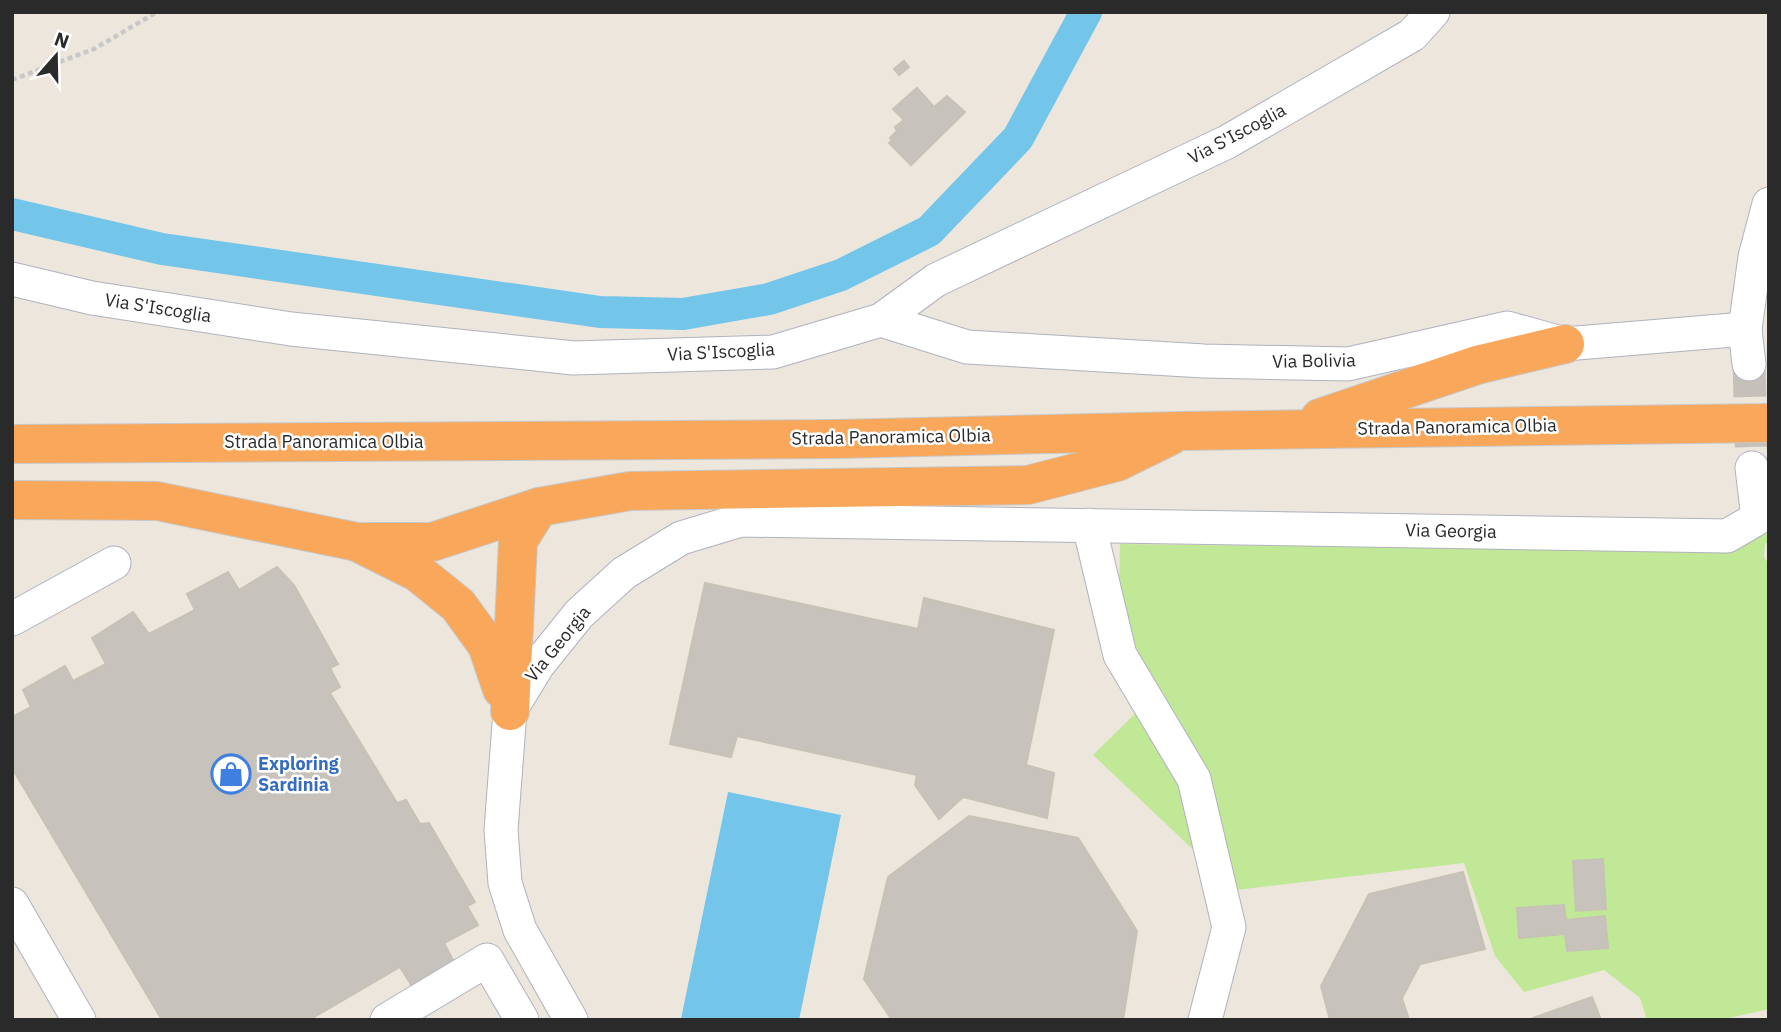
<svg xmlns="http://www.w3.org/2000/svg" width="1781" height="1032" viewBox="0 0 1781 1032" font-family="'IBM Plex Sans',sans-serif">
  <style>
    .pitch { fill: #c1e897 }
    .water { fill: #73c5ea }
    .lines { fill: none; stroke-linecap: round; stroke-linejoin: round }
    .canal { stroke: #73c5ea; stroke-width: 32 }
    .building { fill: #c7c3bc; stroke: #c7c2b6; stroke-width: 2 }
    .minor-tunnel { stroke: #c5c0b9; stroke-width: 33; stroke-dasharray: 33 17; stroke-linecap: butt }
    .minor-casing { stroke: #b0b2be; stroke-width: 35 }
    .highway-casing { stroke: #c8c8c8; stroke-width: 40 }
    .path { stroke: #c8c8c8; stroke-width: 4.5; stroke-dasharray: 5 3.5; stroke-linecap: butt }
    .minor { stroke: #fff; stroke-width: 33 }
    .highway { stroke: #f9a75b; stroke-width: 38 }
    .labels { text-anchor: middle; stroke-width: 5; stroke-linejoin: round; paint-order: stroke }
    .street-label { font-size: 18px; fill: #2a2a2a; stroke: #fff }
    .shop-label { font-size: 18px; font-weight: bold; fill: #366cbe; stroke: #fff; text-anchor: start }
  </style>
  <rect width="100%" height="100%" fill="#ece6dd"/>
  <path class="pitch" d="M1747,523L1769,536V542L1765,544L1764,557L1769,565V1009L1720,1020H1647L1640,998L1604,970L1524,992L1495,956L1464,863L1236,890L1093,755L1151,698L1119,589L1120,544L1522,549L1600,547Z"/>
  <path class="water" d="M728,792L841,815L799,1020L681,1019Z"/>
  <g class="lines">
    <path class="canal" d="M12,214L162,249L600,312L683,314L769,299L841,275L929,231L1018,138L1086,12"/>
  </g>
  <g class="building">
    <path d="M904,61L909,67L899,75L894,69Z"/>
    <path d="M917,88L934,107L947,96L965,112L911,165L889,143L892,141L890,138L897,131L895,127L904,120L893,109Z"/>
    <path d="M277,567L294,585L338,664L330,668L340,687L330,693L397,803L406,800L420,824L429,823L475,902L467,906L478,925L444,943L455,964L415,991L400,967L309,1020H162L12,768V717L31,707L23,690L65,666L73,681L106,664L92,638L133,612L149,634L195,610L187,594L228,572L239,590Z"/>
    <path d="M705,583L918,629L924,598L1054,630L1026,765L1054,773L1047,818L963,797L939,819L915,785L917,775L737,736L731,757L670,744Z"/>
    <path d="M969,816L1078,838L1137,931L1123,1020H892L864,979L888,877Z"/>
    <path d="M1603,859L1606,909L1576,911L1573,861Z"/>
    <path d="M1463,872L1485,949L1420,964L1402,998L1409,1020H1330L1321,986L1369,894Z"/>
    <path d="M1564,905L1566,920L1605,916L1608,948L1567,951L1565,934L1519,938L1517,908Z"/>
    <path d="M1592,997L1601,1020H1533V1018Z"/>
  </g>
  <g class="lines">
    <path class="minor-tunnel" d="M1749,364L1752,468"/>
    <g class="minor-casing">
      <g id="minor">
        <path d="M12,279L92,298L291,329L574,358L773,352L881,320L936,280L1227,142L1412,35L1433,12"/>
        <path d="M881,320L967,347L1204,361L1348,364L1507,328L1565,344L1745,329"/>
        <path d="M1749,364L1745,329L1755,257L1769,204"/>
        <path d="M1089,525L1120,655L1194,779L1229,927L1205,1020"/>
        <path d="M12,619L114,563"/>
        <path d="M12,904L79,1020"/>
        <path d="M387,1020L487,960L522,1020"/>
        <path d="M571,1020L520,930L505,883L501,830L510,711L538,665L579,614L624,573L681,538L741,520L1727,536L1758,518L1752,468"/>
      </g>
    </g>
    <g class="highway-casing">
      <g id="highway">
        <path d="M1320,418L1477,365L1565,344"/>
        <path d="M12,444L837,439L1181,431L1769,423"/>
        <path d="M12,500L157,501L357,542L417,572L458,605L487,645L502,689"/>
        <path d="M363,542H432L539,507"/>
        <path d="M510,711L518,541L539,507L630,491L1028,485L1117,462L1170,436"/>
      </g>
    </g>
    <path class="path" d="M12,80L94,49L157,12"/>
    <use href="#minor" class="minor"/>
    <use href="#highway" class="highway"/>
  </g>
  <defs>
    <g id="shop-ring" transform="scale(2.0125)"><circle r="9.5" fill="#fff" stroke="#3f7fe0" stroke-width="1.5"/><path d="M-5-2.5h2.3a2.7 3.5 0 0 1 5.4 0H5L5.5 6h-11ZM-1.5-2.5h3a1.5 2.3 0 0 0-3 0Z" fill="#3f7fe0"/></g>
  </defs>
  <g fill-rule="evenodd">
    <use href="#shop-ring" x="231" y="774"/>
  </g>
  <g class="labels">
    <g class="street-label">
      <text transform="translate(1237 134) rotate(-28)" y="6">Via S'Iscoglia</text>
      <text transform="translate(158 308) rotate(9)" y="6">Via S'Iscoglia</text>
      <text transform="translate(721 352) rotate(-3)" y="6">Via S'Iscoglia</text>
      <text transform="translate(1314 361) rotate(-1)" y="6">Via Bolivia</text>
      <text transform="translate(1457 427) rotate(-1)" y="6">Strada Panoramica Olbia</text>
      <text transform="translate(891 437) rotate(-1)" y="6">Strada Panoramica Olbia</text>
      <text x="324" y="448">Strada Panoramica Olbia</text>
      <text transform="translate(1451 531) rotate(1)" y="6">Via Georgia</text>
      <text transform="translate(558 644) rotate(-51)" y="6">Via Georgia</text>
    </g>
    <g class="shop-label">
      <text x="258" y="770">Exploring<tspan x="258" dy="21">Sardinia</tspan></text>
    </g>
  </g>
  <rect width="1781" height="1032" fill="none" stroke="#2a2a2a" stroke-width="28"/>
  <g transform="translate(56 56) rotate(20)" stroke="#ffffff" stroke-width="5" paint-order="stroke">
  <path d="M0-5L12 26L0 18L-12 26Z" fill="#2a2a2a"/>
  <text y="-10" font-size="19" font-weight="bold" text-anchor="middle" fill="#2a2a2a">N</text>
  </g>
</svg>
